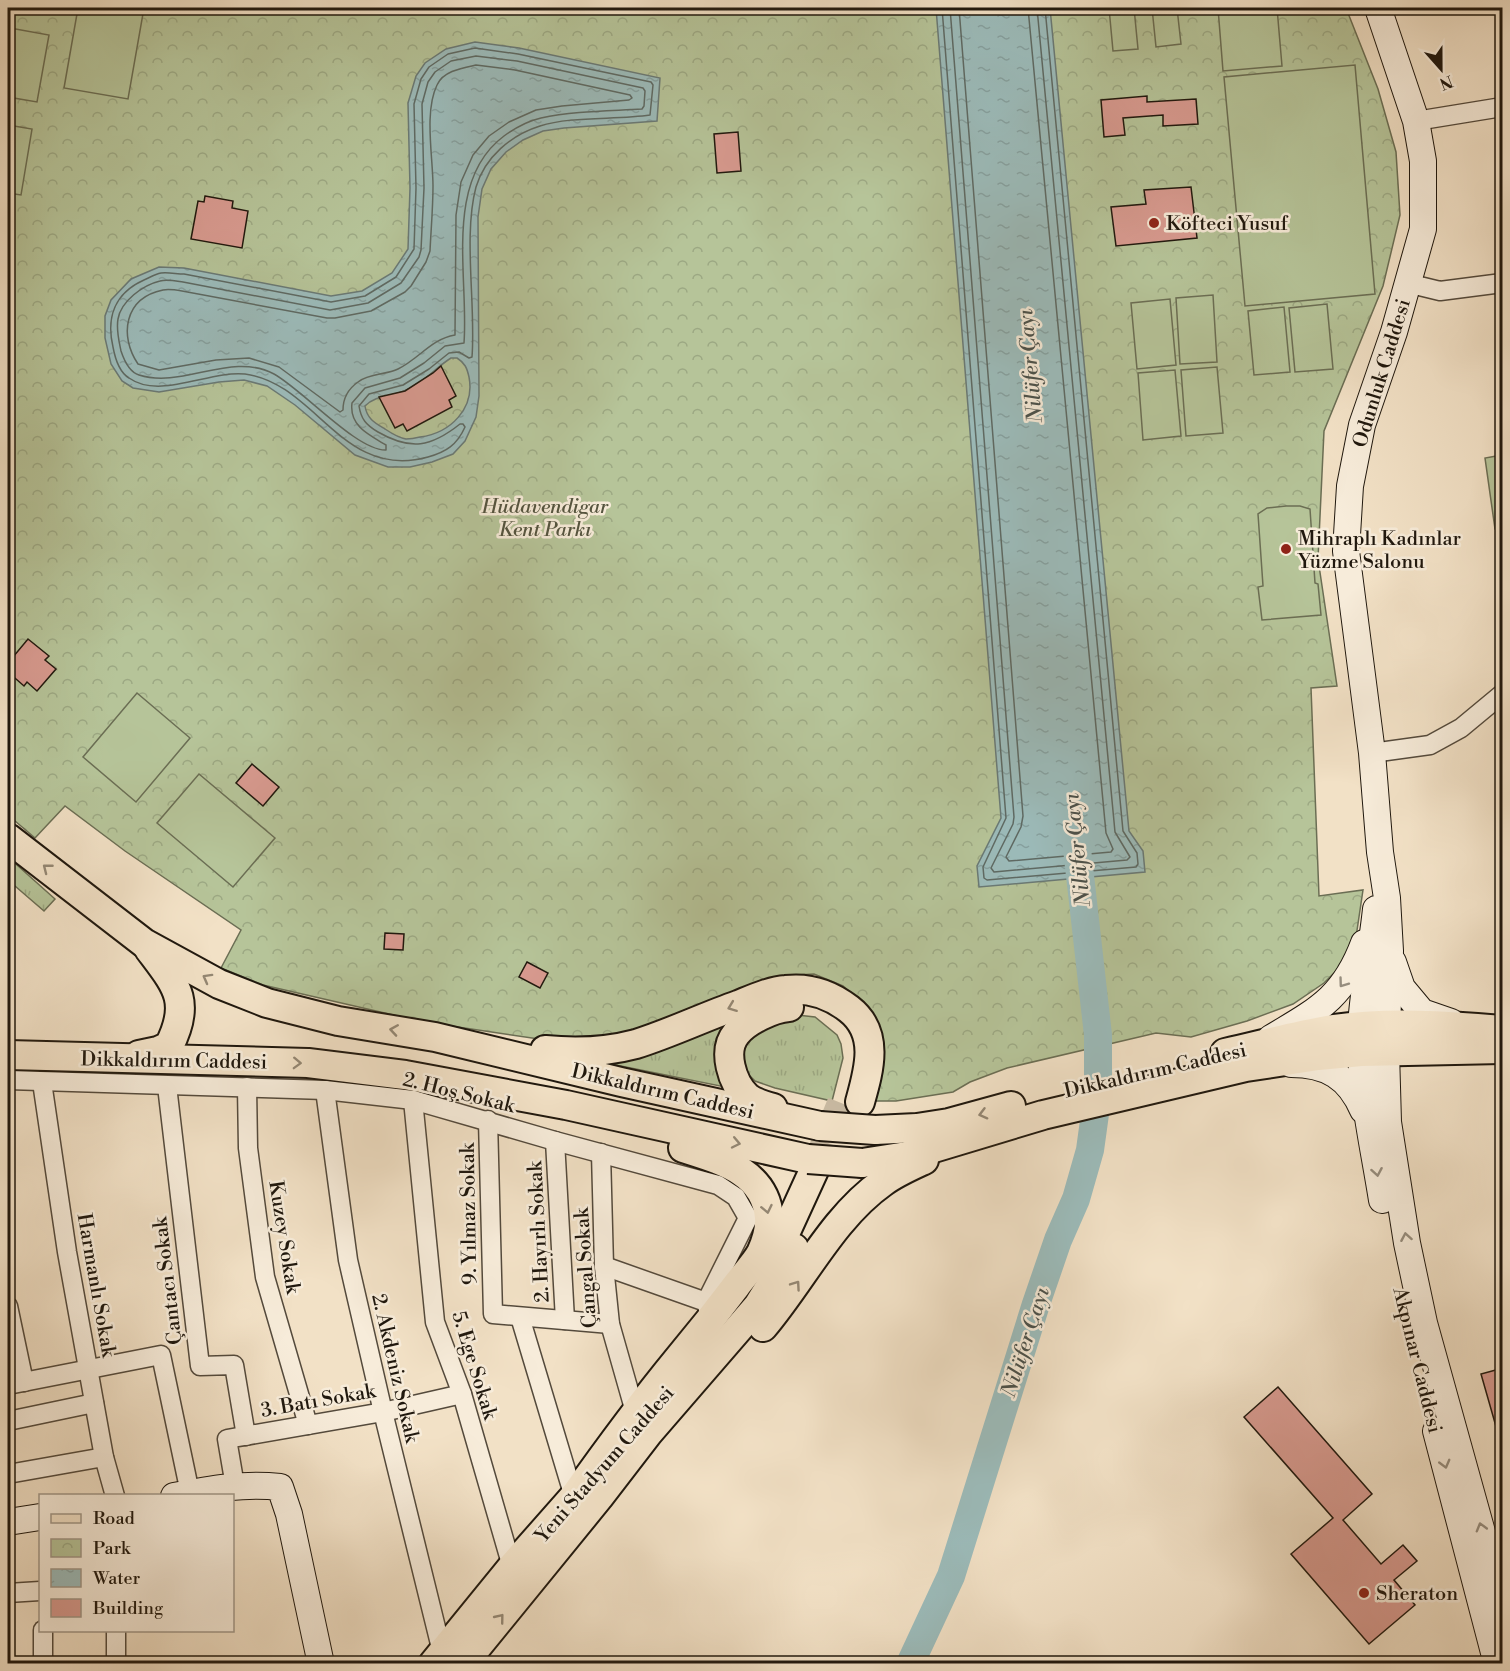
<svg xmlns="http://www.w3.org/2000/svg" width="1510" height="1671" viewBox="0 0 1510 1671" font-family="'Libre Bodoni',serif">
  <style>
    .grass { fill: url(#grass-tufts); stroke: #6b6e54; stroke-width: 1.5 }
    .park { fill: url(#park-crowns); stroke: #6b6e54; stroke-width: 1.5 }
    .garden { fill: #b6c499; stroke: #6b6e54; stroke-width: 1.5 }
    .water { fill: url(#water-ripples); stroke: #6a7a76; stroke-width: 1.5; fill-rule: evenodd }
    .lines { fill: none; stroke-linecap: round; stroke-linejoin: round }
    .shore { stroke: #5e6a64; stroke-width: 1.5 }
    .river { stroke: #9cbcbb; stroke-width: 28 }
    .building { fill: #d99b91; stroke: #20180e; stroke-width: 1.5 }
    .primary-tunnel { stroke: #c8b9a1; stroke-width: 28; stroke-dasharray: 28 14; stroke-linecap: butt }
    .street-casing { stroke: #544a3c; stroke-width: 21 }
    .secondary-casing { stroke: #20180e; stroke-width: 28 }
    .primary-casing { stroke: #20180e; stroke-width: 32 }
    .street { stroke: #f7ecda; stroke-width: 18 }
    .secondary { stroke: #f7ecda; stroke-width: 26 }
    .primary { stroke: #f2e1c6; stroke-width: 28 }
    .primary-bridge-casing { stroke: #20180e; stroke-width: 32; stroke-linecap: butt }
    .primary-bridge { stroke: #f2e1c6; stroke-width: 28 }
    .oneway { stroke: #948773 }
    .oneway2 { stroke: #968d7e }
    .poi-dot { fill: #8f2418; stroke: #f7ecda; stroke-width: 2 }
    .labels { text-anchor: middle; stroke-width: 5; stroke-linejoin: round; paint-order: stroke }
    .poi-label { font-size: 20px; fill: #20180e; stroke: #f7ecda; text-anchor: start }
    .street-label { font-size: 20px; fill: #20180e; stroke: #f7ecda }
    .park-label { font-size: 20px; font-style: italic; fill: #54543f; stroke: #f7ecda }
    .water-label { font-size: 21px; font-style: italic; fill: #4b514b; stroke: #f7ecda }
  </style>
  <defs>
    <pattern id="grass-tufts" width="24" height="20" patternUnits="userSpaceOnUse" patternTransform="scale(1.5)"><rect width="24" height="20" fill="#b6c499"/><path d="M3 7l-1-3M5 7V3M7 7l1-3M15 17l-1-3M17 17v-4M19 17l1-3" fill="none" stroke="#9ca883"/></pattern>
    <pattern id="park-crowns" width="20" height="18" patternUnits="userSpaceOnUse" patternTransform="scale(1.5)"><rect width="20" height="18" fill="#b6c499"/><path d="M2 6a3 3 0 1 1 6 0M12 15a3 3 0 1 1 6 0" fill="none" stroke="#9ca883"/></pattern>
    <pattern id="water-ripples" width="26" height="14" patternUnits="userSpaceOnUse" patternTransform="scale(1.5)"><rect width="26" height="14" fill="#9cbcbb"/><path d="M2 4q2-2 4 0t4 0M15 11q2-2 4 0t4 0" fill="none" stroke="#86a1a0"/></pattern>
  </defs>
  <rect width="100%" height="100%" fill="#f2e1c6"/>
  <filter id="stains"><feTurbulence type="fractalNoise" baseFrequency=".00333" numOctaves="4"/><feColorMatrix values="0 0 0 0 .2 0 0 0 0 .09 0 0 0 0 .02 0 0 0 .5 -.17"/></filter>
  <radialGradient id="worn" r=".72"><stop offset=".6" stop-color="#630" stop-opacity="0"/><stop offset="1" stop-color="#630" stop-opacity=".3"/></radialGradient>
  <g class="grass">
    <path d="M8,857L55,899L44,911L8,880Z"/>
    <path d="M751,1009L730,1088L591,1060Z"/>
    <path d="M797,1015L815,1017L837,1035L841,1044L843,1058L832,1101L775,1088L755,1081L746,1072L742,1061L747,1038L759,1027Z"/>
  </g>
  <path class="park" d="M8,8H1346L1378,89L1396,152L1400,215L1383,286L1324,431L1318,559L1337,686L1311,688L1319,896L1363,890L1356,937L1347,960L1324,983L1293,1004L1247,1021L1191,1037L1156,1033L1007,1068L970,1082L953,1092L896,1101H871L873,1026L864,1004L843,986L814,974L779,976L728,994L659,1024L580,1045L424,1022L263,985L221,968L241,930L125,851L65,806L35,838L8,815Z"/>
  <g class="garden">
    <path d="M78,8H144L128,99L64,88Z"/>
    <path d="M1109,8H1134L1138,49L1113,51Z"/>
    <path d="M1152,8H1177L1181,44L1156,47Z"/>
    <path d="M1218,8H1277L1282,66L1223,71Z"/>
    <path d="M10,28L49,35L37,102L8,97V44Z"/>
    <path d="M1355,65L1375,294L1245,306L1224,77Z"/>
    <path d="M8,125L32,129L21,195L8,193Z"/>
    <path d="M1213,295L1217,362L1180,364L1176,298Z"/>
    <path d="M1170,299L1176,365L1137,369L1131,303Z"/>
    <path d="M1327,304L1333,369L1295,372L1289,308Z"/>
    <path d="M1284,307L1290,372L1254,375L1248,311Z"/>
    <path d="M1217,367L1223,433L1186,436L1181,370Z"/>
    <path d="M1175,370L1181,436L1143,440L1138,373Z"/>
    <path d="M1502,455V528L1495,529L1485,458Z"/>
    <path d="M1286,506H1300L1310,509L1315,583L1318,584L1321,615L1262,620L1258,587L1263,586L1258,514L1267,508Z"/>
    <path d="M137,693L190,738L136,802L83,757Z"/>
    <path d="M199,774L275,838L233,887L157,823Z"/>
  </g>
  <g class="water">
    <path d="M936,8H1050L1129,831L1143,851L1145,872L979,887L977,866L1001,818Z"/>
    <path d="M475,42L519,48L660,78L657,121L564,128L543,131L523,140L506,152L491,169L482,189L478,217L479,396L476,417L465,441L453,454L432,462L410,467H388L355,455L295,405L267,386L244,380L219,382L159,392L133,388L122,381L111,364L105,338V316L111,300L131,279L159,267L184,268L331,296L362,291L392,273L408,249L410,188L408,103L416,76L425,63L446,49ZM451,358H457C465,363 467,368 469,377C475,408 451,433 420,437C416,438 410,439 406,439C399,438 391,433 385,429C375,423 367,419 365,406C376,395 390,397 404,391C423,384 435,368 451,358Z"/>
  </g>
  <g class="lines">
    <g class="shore">
      <path d="M942,8L1006,818L983,867L984,878L987,880L1136,867L1138,864L1137,853L1123,831L1045,8"/>
      <path d="M950,8L1014,817L1013,824L991,868L994,872L1127,860L1130,857L1115,832L1037,8"/>
      <path d="M959,8L1023,816L1021,827L1006,857L1009,861L1111,852L1113,849L1106,833L1028,8"/>
      <path d="M475,48L518,54L651,82L653,85L650,115C617,120 570,116 540,126C511,135 485,157 476,187C463,236 476,305 472,357L469,358L459,352L449,353L429,369L403,385L369,394L359,406C361,419 366,425 378,432C411,451 431,447 460,424H463L465,427C457,445 446,452 428,457C342,481 316,383 245,374C210,370 160,400 129,378C119,372 115,358 113,347C106,317 115,293 144,280C149,278 155,274 161,273C168,272 177,274 184,274L331,302L365,296L396,277L414,249L416,188L414,104L421,79L429,67L448,54Z"/>
      <path d="M476,56L517,61L643,88L645,91L644,106L642,109C609,111 573,111 541,118C528,121 515,128 504,136C443,181 469,278 464,343L445,346L424,363L400,378L365,388L352,403C349,426 369,435 386,445V450C357,451 303,390 274,374C231,351 183,389 139,375C129,372 124,360 121,351C119,341 116,330 118,319C121,301 143,285 160,281C167,279 176,281 183,282L330,310L368,303L401,283L419,257L421,250L424,188L422,104L428,82L435,72L451,61Z"/>
      <path d="M476,65L515,70L630,95L632,98L629,100L562,106L536,110L509,122L489,136L473,155L461,182L456,215L455,335C431,339 419,359 398,369C386,375 369,373 358,382C348,389 343,399 343,410L340,412L279,367L249,358L216,360L159,370L138,364C119,336 124,298 163,290C168,289 176,290 182,291L327,318H335L371,311L405,292L411,286L426,262L430,251C431,229 433,208 433,186C433,157 424,112 437,85C443,71 462,68 476,65Z"/>
    </g>
    <path class="river" d="M910,1664L951,1576L1036,1304L1058,1240L1076,1199L1090,1150L1098,1092V1035L1076,840"/>
  </g>
  <g class="building">
    <path d="M1147,96V102L1196,99L1198,124L1163,126V115L1123,118L1125,135L1104,137L1101,100Z"/>
    <path d="M738,132L741,171L717,173L714,134Z"/>
    <path d="M1191,187L1197,238L1116,246L1111,207L1146,204L1144,190Z"/>
    <path d="M205,196L233,201L232,208L248,211L242,248L191,239L198,201L204,202Z"/>
    <path d="M441,366L456,396L449,400L452,407L407,431L403,424L395,428L379,397L405,391L433,373Z"/>
    <path d="M28,639L49,656L45,660L56,669L37,691L27,682L24,686L8,672V663Z"/>
    <path d="M252,764L279,787L263,806L236,783Z"/>
    <path d="M385,933L404,934L403,950L384,949Z"/>
    <path d="M527,962L548,973L540,988L519,977Z"/>
    <path d="M1503,1368V1436L1499,1437L1481,1374Z"/>
    <path d="M1278,1387L1372,1494L1343,1520L1381,1564L1403,1545L1417,1561L1394,1580L1415,1605L1369,1644L1291,1554L1333,1518L1244,1417Z"/>
  </g>
  <g class="lines">
    <path class="primary-tunnel" d="M815,1168L842,1101"/>
    <g class="street-casing">
      <g id="street">
        <path d="M1416,121L1502,107"/>
        <path d="M1407,283L1440,291L1502,283"/>
        <path d="M1372,753L1430,745L1461,728L1502,694"/>
        <path d="M8,1080L325,1090L413,1100L555,1141L718,1185L736,1197L748,1218L706,1302"/>
        <path d="M42,1082L67,1252L104,1457L115,1496"/>
        <path d="M167,1086L200,1366L234,1365L246,1436"/>
        <path d="M247,1087L248,1148L265,1277L308,1425"/>
        <path d="M325,1090L348,1260L383,1412L442,1652"/>
        <path d="M413,1100L435,1322L462,1394L512,1567"/>
        <path d="M488,1120L493,1314L610,1324"/>
        <path d="M555,1141L565,1320"/>
        <path d="M601,1153L604,1266L610,1324L635,1412"/>
        <path d="M604,1266L706,1302L709,1313"/>
        <path d="M8,1306L24,1382"/>
        <path d="M520,1317L574,1497"/>
        <path d="M8,1385L161,1355L190,1493"/>
        <path d="M8,1421L94,1403"/>
        <path d="M8,1474L104,1457"/>
        <path d="M235,1486L227,1439L383,1412L462,1394"/>
        <path d="M8,1593L40,1591"/>
        <path d="M43,1630V1664"/>
        <path d="M116,1664V1630"/>
      </g>
    </g>
    <g class="secondary-casing">
      <g id="secondary">
        <path d="M1378,8L1416,121L1423,161V229L1394,332L1362,425L1350,486L1346,551L1372,753L1380,852L1387,898L1390,951L1386,1052L1388,1122L1407,1243L1424,1323L1502,1604"/>
        <path d="M1376,909C1372,949 1363,988 1361,1027C1359,1085 1373,1143 1382,1200"/>
        <path d="M1393,962L1402,988L1422,1012L1451,1022"/>
        <path d="M1271,1038C1318,1010 1344,997 1364,943"/>
        <path d="M1291,1064C1327,1064 1349,1077 1363,1110"/>
        <path d="M1436,1431L1497,1664"/>
        <path d="M174,1496C210,1489 244,1483 280,1487L289,1514L321,1664"/>
        <path d="M8,1522L40,1517"/>
      </g>
    </g>
    <g class="primary-casing">
      <g id="primary">
        <path d="M8,838L144,943L219,984L267,1003L338,1021L435,1037L621,1082L820,1126"/>
        <path d="M545,1050C575,1053 606,1052 636,1044C671,1033 704,1017 738,1005C753,999 770,991 786,990C811,987 831,995 849,1009C880,1033 869,1070 860,1102"/>
        <path d="M1225,1053C1261,1045 1296,1035 1333,1029C1389,1021 1446,1025 1502,1030"/>
        <path d="M8,1055L308,1063L405,1075L566,1105L808,1159"/>
        <path d="M139,1055L158,1051L169,1046C192,1001 176,985 149,949"/>
        <path d="M773,1108C766,1106 753,1102 747,1097C732,1083 722,1051 736,1034C746,1021 773,1008 789,1007"/>
        <path d="M875,1130L917,1128L949,1123L1011,1106"/>
        <path d="M862,1163L907,1156L1043,1115L1246,1067L1318,1056L1361,1052L1502,1049"/>
        <path d="M772,1262L815,1168"/>
        <path d="M763,1327C803,1280 832,1218 883,1182C895,1173 911,1166 924,1160"/>
        <path d="M574,1497C608,1449 642,1403 679,1358C699,1334 718,1310 736,1286C744,1275 755,1264 761,1253C766,1242 770,1229 769,1217C765,1171 720,1160 683,1148"/>
        <path d="M433,1664L512,1567L586,1483"/>
        <path d="M463,1664L599,1497L649,1432L758,1306L794,1248"/>
      </g>
    </g>
    <use href="#street" class="street"/>
    <use href="#secondary" class="secondary"/>
    <use href="#primary" class="primary"/>
    <g class="primary-bridge-casing">
      <g id="primary-bridge">
        <path d="M820,1126L875,1130"/>
        <path d="M808,1159L862,1163"/>
      </g>
    </g>
    <use href="#primary-bridge" class="primary-bridge"/>
  </g>
  <defs><path id="oneway-chevron" d="M-2-3.5L2.5 0L-2 3.5" fill="none" stroke-width="1.6" stroke-linecap="round" stroke-linejoin="round" transform="scale(1.5)"/></defs>
  <g class="oneway">
    <use href="#oneway-chevron" transform="translate(47 868) rotate(-142)"/>
    <use href="#oneway-chevron" transform="translate(207 978) rotate(-151)"/>
    <use href="#oneway-chevron" transform="translate(732 1007) rotate(159)"/>
    <use href="#oneway-chevron" transform="translate(394 1030) rotate(-171)"/>
    <use href="#oneway-chevron" transform="translate(297 1063) rotate(2)"/>
    <use href="#oneway-chevron" transform="translate(983 1114) rotate(165)"/>
    <use href="#oneway-chevron" transform="translate(736 1143) rotate(12)"/>
    <use href="#oneway-chevron" transform="translate(767 1209) rotate(78)"/>
    <use href="#oneway-chevron" transform="translate(796 1285) rotate(-55)"/>
    <use href="#oneway-chevron" transform="translate(500 1618) rotate(-51)"/>
  </g>
  <g class="oneway2">
    <use href="#oneway-chevron" transform="translate(1343 983) rotate(126)"/>
    <use href="#oneway-chevron" transform="translate(1377 1172) rotate(80)"/>
    <use href="#oneway-chevron" transform="translate(1406 1237) rotate(-100)"/>
    <use href="#oneway-chevron" transform="translate(1445 1464) rotate(75)"/>
    <use href="#oneway-chevron" transform="translate(1481 1527) rotate(-106)"/>
  </g>
  <g class="poi-dot">
    <circle cx="1154" cy="223" r="6"/>
    <circle cx="1286" cy="549" r="6"/>
    <circle cx="1364" cy="1593" r="6"/>
  </g>
  <g class="labels">
    <g class="poi-label">
      <text x="1166" y="230">Köfteci Yusuf</text>
      <text x="1298" y="545">Mihraplı Kadınlar<tspan x="1298" dy="23">Yüzme Salonu</tspan></text>
      <text x="1376" y="1600">Sheraton</text>
    </g>
    <g class="street-label">
      <text transform="translate(1381 373) rotate(-73)" y="7">Odunluk Caddesi</text>
      <text transform="translate(174 1060) rotate(1)" y="7">Dikkaldırım Caddesi</text>
      <text transform="translate(1155 1070) rotate(-13)" y="7">Dikkaldırım Caddesi</text>
      <text transform="translate(663 1091) rotate(13)" y="7">Dikkaldırım Caddesi</text>
      <text transform="translate(459 1092) rotate(14)" y="7">2. Hoş Sokak</text>
      <text transform="translate(468 1214) rotate(-91)" y="7">9. Yılmaz Sokak</text>
      <text transform="translate(538 1232) rotate(-93)" y="7">2. Hayırlı Sokak</text>
      <text transform="translate(285 1237) rotate(81)" y="7">Kuzey Sokak</text>
      <text transform="translate(585 1268) rotate(-94)" y="7">Çangal Sokak</text>
      <text transform="translate(167 1281) rotate(-97)" y="7">Çantacı Sokak</text>
      <text transform="translate(97 1285) rotate(80)" y="7">Harmanlı Sokak</text>
      <text transform="translate(1418 1360) rotate(76)" y="7">Akpınar Caddesi</text>
      <text transform="translate(475 1365) rotate(73)" y="7">5. Ege Sokak</text>
      <text transform="translate(396 1368) rotate(77)" y="7">2. Akdeniz Sokak</text>
      <text transform="translate(318 1400) rotate(-10)" y="7">3. Batı Sokak</text>
      <text transform="translate(604 1464) rotate(-49)" y="7">Yeni Stadyum Caddesi</text>
    </g>
    <g class="park-label">
      <text x="545" y="513">Hüdavendigar<tspan x="545" dy="23">Kent Parkı</tspan></text>
    </g>
    <g class="water-label">
      <text transform="translate(1030 366) rotate(-95)" y="7">Nilüfer Çayı</text>
      <text transform="translate(1077 850) rotate(-96)" y="7">Nilüfer Çayı</text>
      <text transform="translate(1025 1342) rotate(-72)" y="7">Nilüfer Çayı</text>
    </g>
  </g>
  <rect width="1510" height="1671" fill="none" stroke="#f2e1c6" stroke-width="30"/>
  <rect x="9" y="9" width="1492" height="1653" fill="none" stroke="#20180e" stroke-width="3"/>
  <rect x="15" y="15" width="1480" height="1641" fill="none" stroke="#20180e" stroke-width="1.5"/>
  <rect x="39" y="1494" width="195" height="138" fill="#f7ecda" stroke="#a19788" stroke-width="1.5"/>
  <rect x="51" y="1514" width="30" height="9" fill="#f2e1c6" stroke="#a19788" stroke-width="1.5"/>
  <text x="93" y="1524" font-size="18" fill="#20180e">Road</text>
  <rect x="51" y="1539" width="30" height="18" fill="url(#park-crowns)" stroke="#a19788" stroke-width="1.5"/>
  <text x="93" y="1554" font-size="18" fill="#20180e">Park</text>
  <rect x="51" y="1569" width="30" height="18" fill="url(#water-ripples)" stroke="#a19788" stroke-width="1.5"/>
  <text x="93" y="1584" font-size="18" fill="#20180e">Water</text>
  <rect x="51" y="1599" width="30" height="18" fill="#d99b91" stroke="#a19788" stroke-width="1.5"/>
  <text x="93" y="1614" font-size="18" fill="#20180e">Building</text>
  <g transform="translate(1441 69) rotate(159)" stroke="#f7ecda" stroke-width="4.5" paint-order="stroke">
  <path d="M0-4.5L10 22L0 15L-10 22Z" fill="#20180e"/>
  <text y="-9" font-size="16" font-weight="bold" text-anchor="middle" fill="#20180e">N</text>
  </g>
  <rect width="100%" height="100%" filter="url(#stains)"/>
  <rect width="100%" height="100%" fill="url(#worn)"/>
</svg>
